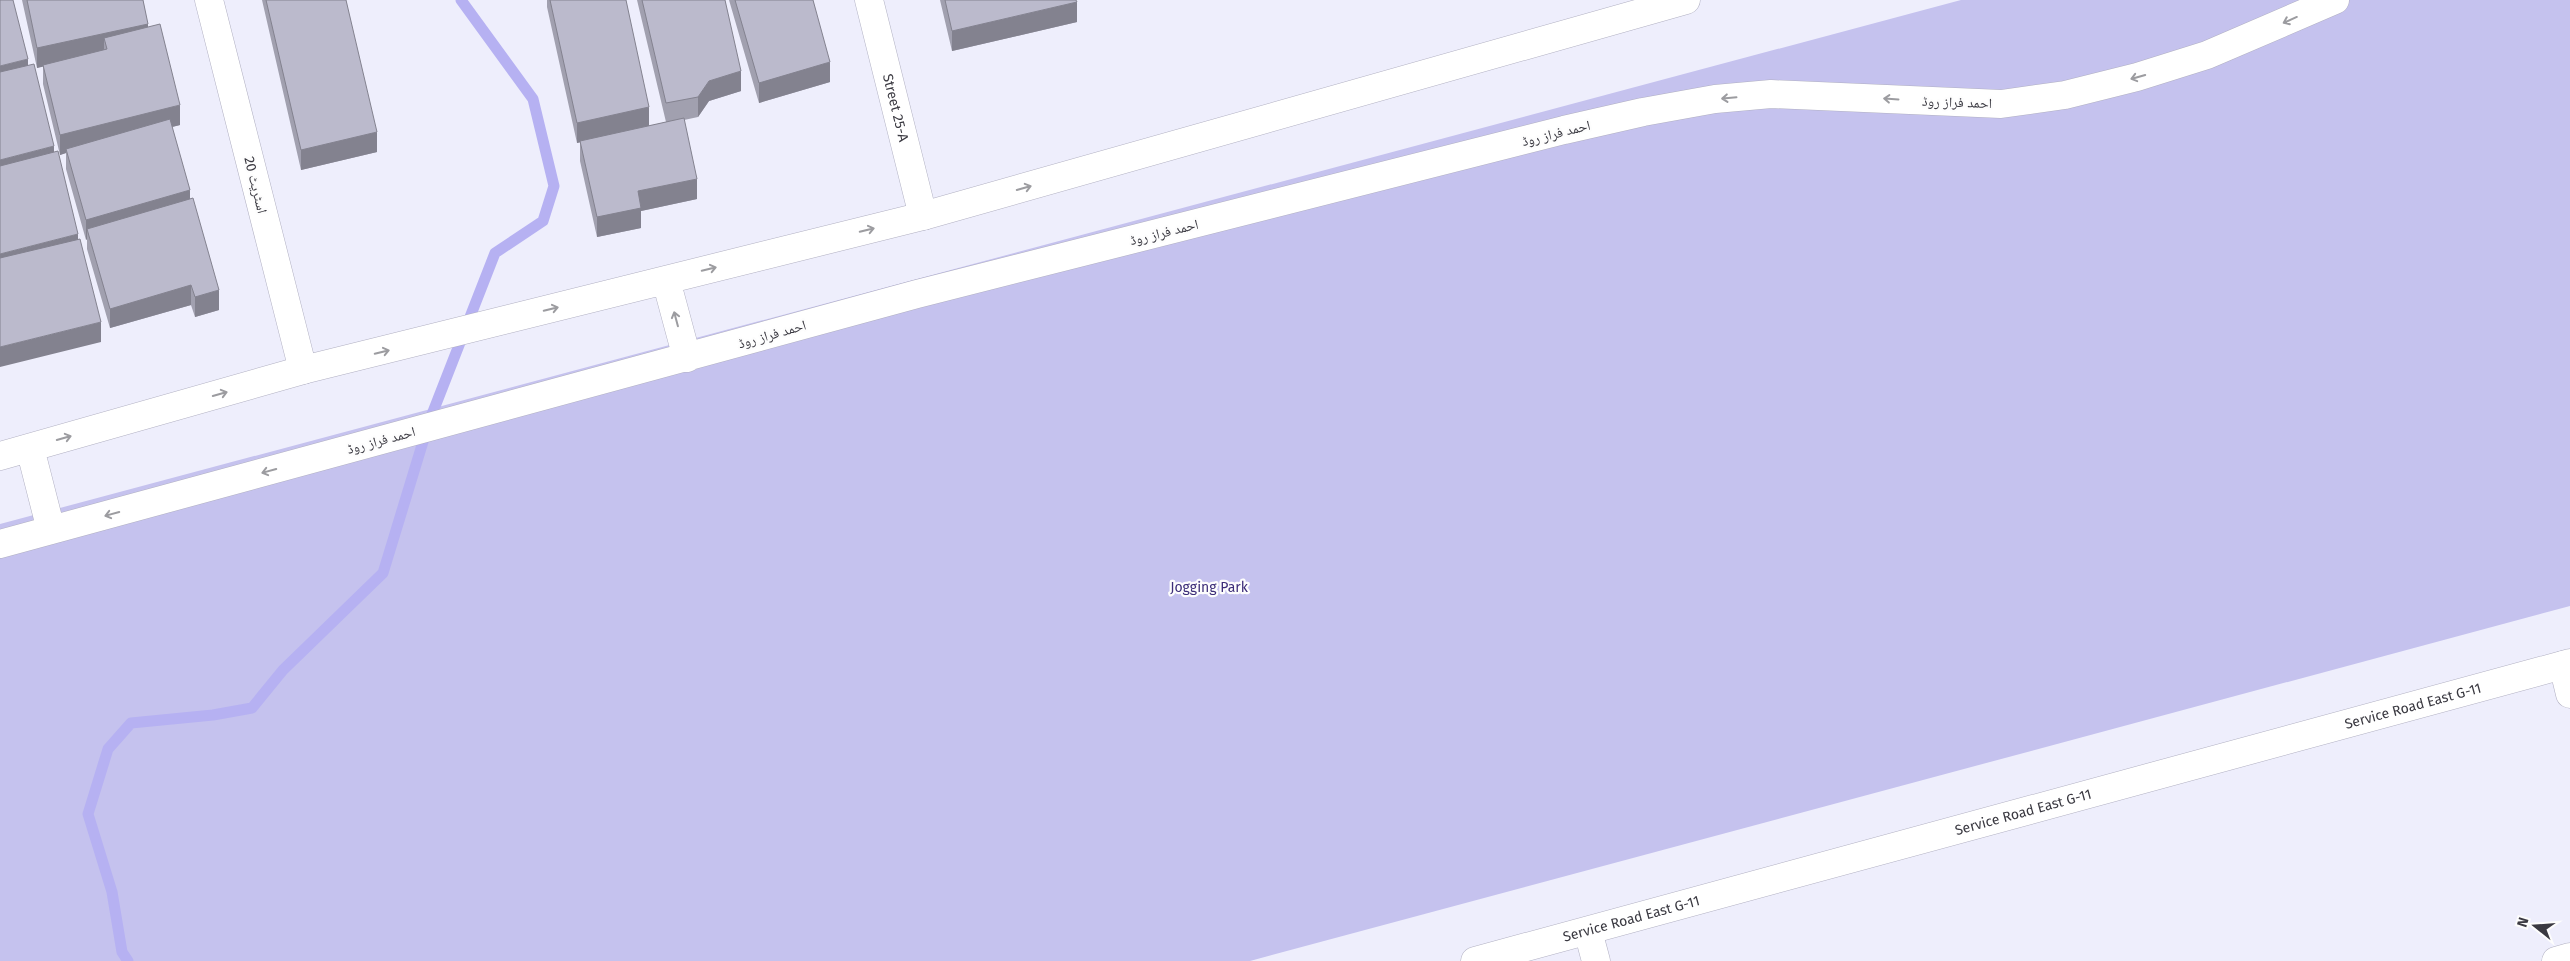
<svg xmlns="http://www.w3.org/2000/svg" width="2570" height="961" font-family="'Fira Sans','Noto Naskh Arabic',sans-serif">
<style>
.green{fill:#c5c2ee}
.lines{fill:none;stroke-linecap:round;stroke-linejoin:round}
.stream{stroke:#b6b1f2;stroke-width:11}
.minor-casing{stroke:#b1b0c2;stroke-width:29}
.major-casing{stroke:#b1b0c2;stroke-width:29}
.minor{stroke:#fff;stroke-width:28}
.major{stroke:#fff;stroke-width:28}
.wall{fill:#a1a0af}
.shaded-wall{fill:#83828f}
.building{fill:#bbbacc;stroke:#83828f}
.oneway{stroke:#9c9ca0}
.labels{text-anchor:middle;stroke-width:4.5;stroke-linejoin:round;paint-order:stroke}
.street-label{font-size:14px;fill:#3a3941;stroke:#fdfdfd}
.park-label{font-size:14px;fill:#3d2e79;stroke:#fdfdfd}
</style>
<rect width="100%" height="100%" fill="#eeeefc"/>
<path class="green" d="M1961 0H2570V606L1250 961H0V524Z"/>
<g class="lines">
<path class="stream" d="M128 961 122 952 112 892 88 814 108 749 131 723 213 715 252 708 283 670 383 573 429 422 495 253 543 221 554 186 533 99 461 0"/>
<defs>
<g id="minor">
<path d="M209 0 303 370"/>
<path id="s1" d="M869 0 923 216"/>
<path d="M2563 665 2570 694"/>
<path d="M1588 931 1596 961"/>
<path id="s2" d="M1475 961 2570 663"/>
<path d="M2556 961 2570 957"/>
</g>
<path id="major" d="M666 280 687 358
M30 448 51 530
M0 456 303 370 923 216 1686 0
M0 544 917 294 1564 130 1643 112 1715 99 1771 94 2001 104 2065 95 2137 77 2207 55 2335 0"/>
</defs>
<use href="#minor" class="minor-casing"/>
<use href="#major" class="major-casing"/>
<use href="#minor" class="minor"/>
<use href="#major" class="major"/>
</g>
<path class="wall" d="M22 0H143L148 27 180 125 172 127 190 199 219 310 195 317 191 305 110 328 87 249V239L86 240 66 169V153L60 155 43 84V66L37 68Z
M262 0H346L377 152 301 170Z
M547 0H626L649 126 666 122 637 0H725L741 91 709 101 698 117 684 120 697 199 641 211V228L597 237 580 161V142L577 143 547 7Z
M729 0H813L830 82 759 103Z
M940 0H1076L1077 22 952 51Z"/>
<path class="shaded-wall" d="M1077 2V22L952 51V31Z
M148 24V44L107 49 104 38V53L37 68V48Z
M28 59V79L0 86V66Z
M830 62V82L759 103V83Z
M741 71V91L709 101 698 117V97L709 81Z
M180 105V125L67 153 66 149V153L60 155V135Z
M649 107V127L577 143V123Z
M377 132V152L301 170V150Z
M54 146V166L0 180V160Z
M697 179V199L641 211V228L597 237V217L638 191Z
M190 190V210L87 229V239L86 240V220Z
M78 234V254L0 274V254Z
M191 285V305L110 328V309Z
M219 290V310L195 317V297Z
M101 322V342L0 367V347Z"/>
<path class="building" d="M0 0H13L28 59 0 66Z
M27 0H143L148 24 37 48Z
M266 0H346L377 132 301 150Z
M550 0H626L649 107 577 123Z
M642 0H725L741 71 709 81 698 97 666 103Z
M735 0H813L830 62 759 83Z
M945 0H1076L1077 2 952 31Z
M160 24 180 105 60 135 43 65 107 49 104 38Z
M34 64 54 146 0 160V72Z
M684 118 697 179 638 191 641 208 597 217 580 141Z
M170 119 190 190 86 220 66 149Z
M58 151 78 234 0 254V166Z
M193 198 219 290 195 297 191 285 110 309 87 229Z
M80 239 101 322 0 347V258Z"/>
<defs><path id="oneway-shaft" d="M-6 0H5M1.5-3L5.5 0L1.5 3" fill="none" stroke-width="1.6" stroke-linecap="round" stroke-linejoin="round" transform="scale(1.25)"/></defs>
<g class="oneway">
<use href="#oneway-shaft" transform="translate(2290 20) rotate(156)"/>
<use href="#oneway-shaft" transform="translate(2138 77) rotate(164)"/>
<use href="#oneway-shaft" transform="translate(1729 98) rotate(175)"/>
<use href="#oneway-shaft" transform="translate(1891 99) rotate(-176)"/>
<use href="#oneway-shaft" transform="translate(1024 188) rotate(-16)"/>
<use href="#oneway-shaft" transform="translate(867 230) rotate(-14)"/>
<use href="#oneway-shaft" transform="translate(709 269) rotate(-14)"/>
<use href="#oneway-shaft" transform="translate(551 309) rotate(-14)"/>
<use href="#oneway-shaft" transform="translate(676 319) rotate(-105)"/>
<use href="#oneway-shaft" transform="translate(382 352) rotate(-14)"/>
<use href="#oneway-shaft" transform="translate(220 394) rotate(-16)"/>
<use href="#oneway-shaft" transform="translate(64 438) rotate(-16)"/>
<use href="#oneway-shaft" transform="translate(269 471) rotate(165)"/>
<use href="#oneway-shaft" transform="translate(112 514) rotate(165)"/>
</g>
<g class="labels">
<g class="street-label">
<text transform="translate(1957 102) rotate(2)" y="5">احمد فراز روڈ</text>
<text dy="5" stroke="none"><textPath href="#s1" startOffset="111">Street 25-A</textPath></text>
<text transform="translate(1556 133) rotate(-14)" y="5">احمد فراز روڈ</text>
<text transform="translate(256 185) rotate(76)" y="5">اسٹریٹ 20</text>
<text transform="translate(1164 232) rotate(-14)" y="5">احمد فراز روڈ</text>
<text transform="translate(772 334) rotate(-16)" y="5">احمد فراز روڈ</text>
<text transform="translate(381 440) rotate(-15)" y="5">احمد فراز روڈ</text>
<text dy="5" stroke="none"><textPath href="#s2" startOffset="972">Service Road East G-11</textPath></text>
<text dy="5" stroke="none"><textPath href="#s2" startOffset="568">Service Road East G-11</textPath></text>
<text dy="5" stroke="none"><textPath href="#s2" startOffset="162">Service Road East G-11</textPath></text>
</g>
<g class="park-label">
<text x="1209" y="592">Jogging Park</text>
</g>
</g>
<g transform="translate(2535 926) rotate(287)" stroke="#fdfdfd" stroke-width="4" paint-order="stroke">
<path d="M0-4L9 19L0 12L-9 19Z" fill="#3a3941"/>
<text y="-8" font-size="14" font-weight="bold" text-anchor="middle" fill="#3a3941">N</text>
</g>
</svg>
